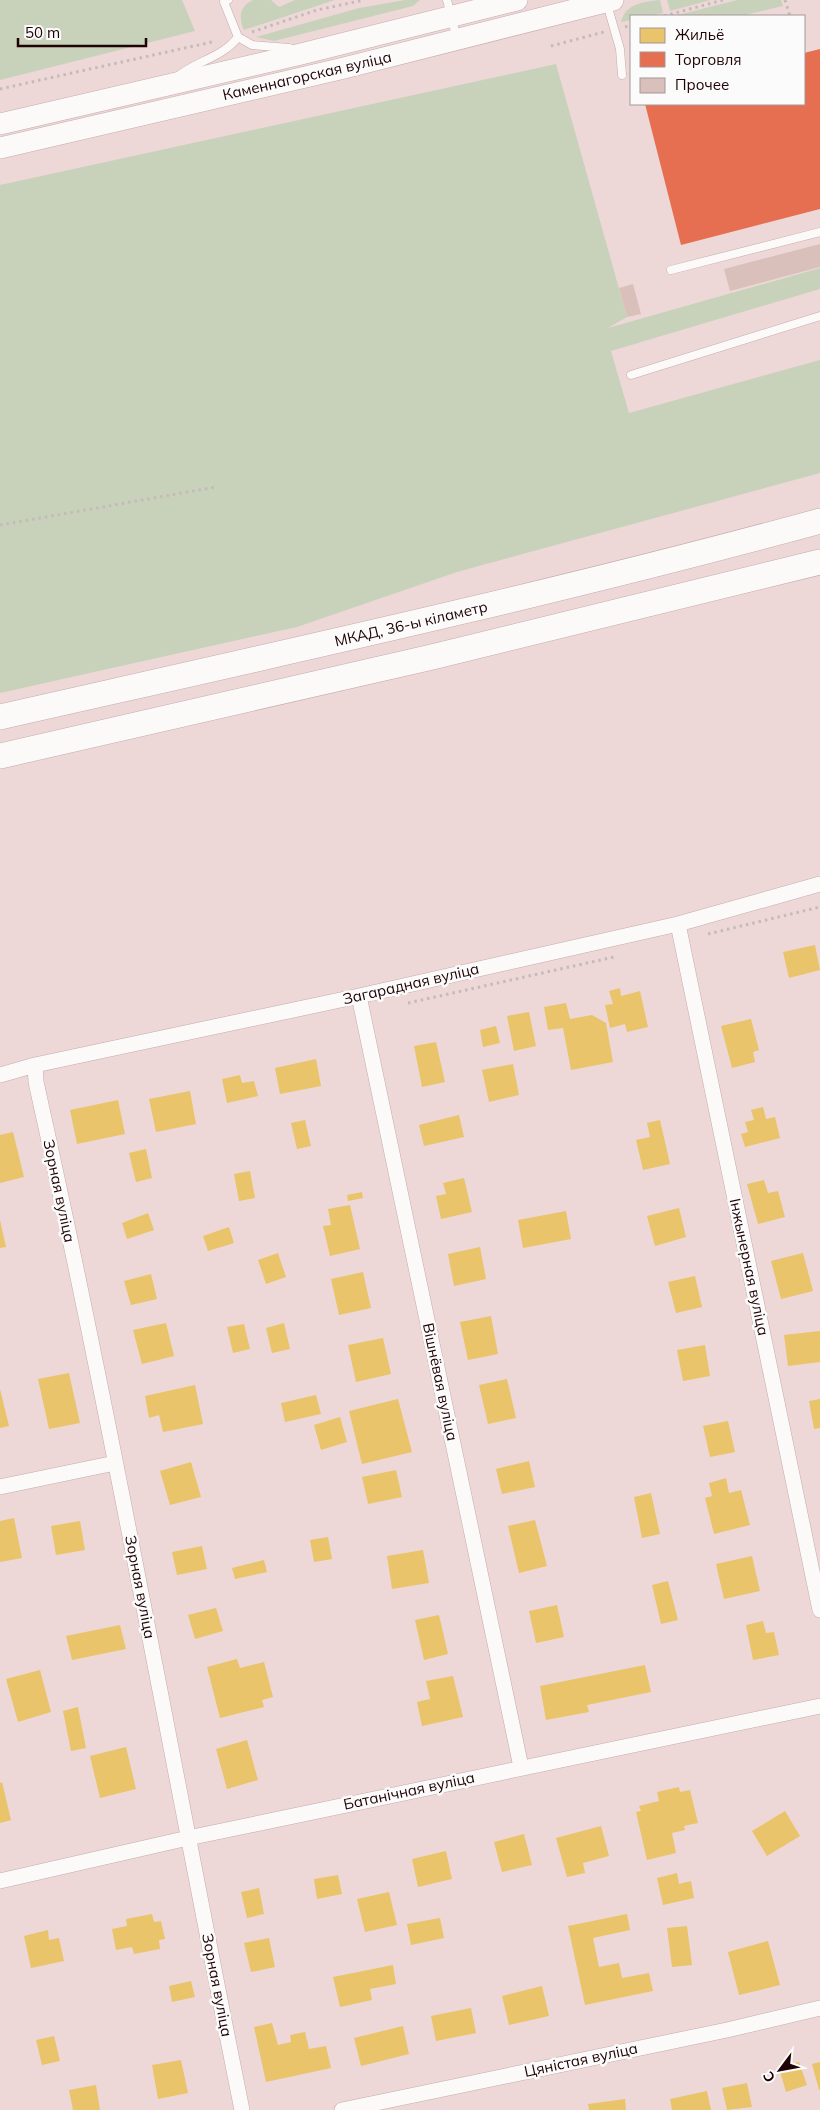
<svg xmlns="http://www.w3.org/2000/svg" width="820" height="2110" font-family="Mulish,sans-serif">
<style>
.green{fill:#c8d2bb}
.homes{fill:#e9c46a}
.shops{fill:#e76f51}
.building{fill:#dac0ba}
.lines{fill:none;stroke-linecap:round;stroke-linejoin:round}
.service-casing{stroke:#c4abaa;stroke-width:9}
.minor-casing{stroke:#c4abaa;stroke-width:16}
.secondary-casing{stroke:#c4abaa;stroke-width:22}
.trunk-casing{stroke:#c4abaa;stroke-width:26}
.path{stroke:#c5baba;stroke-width:3;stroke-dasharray:2.5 4;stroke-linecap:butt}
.service{stroke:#fcf9f9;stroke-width:8}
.minor{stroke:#fcf9f9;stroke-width:15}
.secondary{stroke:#fcf9f9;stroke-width:21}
.trunk{stroke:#fcf9f9;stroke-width:25}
.labels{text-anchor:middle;stroke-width:5;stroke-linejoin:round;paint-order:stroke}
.street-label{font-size:15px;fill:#1f0204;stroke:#fbfbfb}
</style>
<rect width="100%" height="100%" fill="#edd8d7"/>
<path class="green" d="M0 0H182L195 31 0 80Z
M253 0H271L279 7 295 0H335L244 30C238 17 240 6 253 0Z
M405 0H420L413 6 274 41 256 37 359 8Z
M660 0 663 13 647 16H631V20L621 22C626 3 643 2 660 0Z
M667 0H711L670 11Z
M737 0H781L783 6 741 16H674Z
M556 64 627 317 608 328 820 268V289L611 351 629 413 820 360V473L457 572 297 627 0 693V185Z"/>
<path class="homes" d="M815 945 820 970 789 978 783 952Z
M620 988 621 996 640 991 648 1027 627 1032 625 1024 610 1028 605 1005 613 1004 609 991Z
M566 1003 570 1019 592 1015 606 1023 613 1062 571 1070 563 1028 548 1030 544 1007Z
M529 1012 536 1046 514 1051 507 1016Z
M751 1019 759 1050 753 1052 755 1062 732 1068 721 1026Z
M496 1026 500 1043 483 1047 480 1030Z
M436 1042 445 1082 422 1087 414 1046Z
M316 1059 321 1086 280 1094 275 1068Z
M513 1064 519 1095 489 1102 482 1070Z
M240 1075 242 1083 254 1081 258 1096 227 1103 222 1079Z
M190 1091 196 1124 156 1132 149 1099Z
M118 1100 125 1134 77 1144 70 1110Z
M763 1107 766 1119 775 1117 780 1138 745 1147 741 1134 748 1132 745 1122 754 1120 751 1110Z
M459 1115 464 1137 424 1146 419 1125Z
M305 1120 311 1146 297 1149 291 1123Z
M660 1120 670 1164 643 1170 636 1140 650 1137 647 1123Z
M13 1132 24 1177 0 1183V1135Z
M146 1149 152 1178 136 1182 129 1153Z
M250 1171 255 1198 239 1201 234 1174Z
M464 1178 472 1212 441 1219 436 1196 446 1194 443 1183Z
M764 1180 768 1193 778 1191 785 1217 758 1224 747 1184Z
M362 1192 363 1198 348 1201 347 1195Z
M350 1205 360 1249 330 1256 323 1226 331 1225 328 1209Z
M679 1208 686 1237 655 1246 647 1216Z
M566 1211 571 1239 523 1248 518 1220Z
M148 1213 154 1230 127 1239 122 1223Z
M0 1220 6 1247 0 1248Z
M229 1227 234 1243 208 1251 203 1236Z
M480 1247 486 1279 454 1286 448 1254Z
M278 1253 286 1277 266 1284 258 1260Z
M803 1253 813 1291 781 1299 771 1261Z
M363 1272 371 1308 339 1315 331 1279Z
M151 1274 157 1299 131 1305 124 1281Z
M695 1276 702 1307 676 1313 668 1282Z
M491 1316 498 1354 468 1360 460 1322Z
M166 1323 174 1356 142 1364 133 1330Z
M284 1323 290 1349 272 1353 266 1328Z
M244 1324 250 1349 233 1353 227 1327Z
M820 1331V1362L788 1366 784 1335Z
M383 1338 391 1374 356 1382 348 1345Z
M705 1345 710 1376 683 1381 677 1350Z
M69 1373 80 1423 49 1429 38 1379Z
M507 1379 516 1418 488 1424 479 1385Z
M195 1385 203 1424 163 1432 159 1415 149 1418 145 1396Z
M0 1389 9 1426 0 1428Z
M316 1395 321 1414 285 1422 281 1403Z
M398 1399 412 1452 362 1464 349 1411Z
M820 1399V1428L814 1429 809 1401Z
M340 1417 347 1442 321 1450 314 1425Z
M728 1421 735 1452 710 1457 703 1426Z
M529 1461 535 1487 502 1494 496 1469Z
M191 1462 201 1497 170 1505 160 1471Z
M396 1470 402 1497 368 1504 362 1477Z
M726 1478 729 1493 741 1490 750 1525 714 1534 705 1498 712 1496 709 1483Z
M651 1493 660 1534 642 1538 634 1497Z
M14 1518 22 1558 0 1562V1521Z
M535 1520 547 1566 519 1573 508 1526Z
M80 1521 85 1550 56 1555 51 1526Z
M328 1537 332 1559 314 1562 310 1540Z
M202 1546 207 1569 177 1575 172 1552Z
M423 1550 429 1583 392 1589 387 1556Z
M752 1556 760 1591 724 1599 716 1564Z
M264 1560 267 1572 235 1579 232 1568Z
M668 1581 678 1620 661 1624 652 1585Z
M557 1605 564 1637 536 1643 529 1611Z
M216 1608 223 1631 195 1639 188 1615Z
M439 1615 448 1654 424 1660 415 1620Z
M763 1621 766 1633 774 1632 779 1655 753 1660 746 1625Z
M120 1625 126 1649 72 1660 66 1636Z
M237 1659 240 1668 264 1662 273 1697 262 1700 264 1707 220 1718 207 1667Z
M645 1665 651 1692 587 1705 589 1712 546 1720 540 1686Z
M40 1670 51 1712 18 1722 6 1679Z
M453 1676 463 1717 422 1726 417 1702 430 1699 426 1681Z
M78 1707 86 1748 71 1751 63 1711Z
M247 1740 258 1780 227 1789 216 1749Z
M126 1747 136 1789 100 1798 90 1756Z
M2 1782 11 1820 0 1823V1783Z
M679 1787 680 1792 690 1790 698 1823 684 1826 685 1830 672 1833 676 1853 647 1860 636 1812 641 1811 639 1806 659 1801 657 1792Z
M785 1811 800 1836 767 1856 752 1831Z
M601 1826 609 1856 583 1863 585 1873 567 1877 556 1838Z
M524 1834 532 1865 502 1872 494 1842Z
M446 1851 452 1879 418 1887 412 1859Z
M677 1873 679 1884 691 1881 694 1898 663 1905 657 1878Z
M338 1875 342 1894 317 1899 314 1879Z
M259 1888 264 1914 247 1918 241 1892Z
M389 1892 397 1925 365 1932 357 1899Z
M152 1914 154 1922 161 1921 165 1939 159 1940 160 1949 134 1954 132 1947 116 1950 112 1929 127 1926 126 1919Z
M627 1914 630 1930 593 1938 599 1967 619 1963 622 1978 649 1973 653 1991 585 2005 568 1926Z
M440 1918 444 1938 411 1945 407 1924Z
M687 1926 692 1965 672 1967 667 1928Z
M48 1930 49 1940 59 1938 64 1961 31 1968 24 1936Z
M269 1938 275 1967 251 1972 244 1943Z
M768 1941 780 1985 739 1995 728 1952Z
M393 1965 396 1984 370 1989 372 2000 340 2007 333 1977Z
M191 1981 195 1997 172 2002 169 1986Z
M542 1986 549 2016 509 2025 502 1996Z
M471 2008 476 2033 436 2041 431 2016Z
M272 2023 278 2045 291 2042 290 2035 305 2032 309 2049 326 2046 331 2068 266 2082 254 2027Z
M403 2026 409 2054 361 2066 354 2038Z
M54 2036 60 2061 42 2065 36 2040Z
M181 2060 188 2093 158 2099 152 2065Z
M799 2062 807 2085 786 2092 779 2068Z
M820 2062V2090H819L812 2064Z
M747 2083 752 2107 727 2110 722 2088Z
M96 2085 100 2110H73L69 2090Z
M707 2091 711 2110H672L670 2099Z
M625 2099 626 2110H589L588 2104Z"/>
<path class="shops" d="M820 49V209L681 245 645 104H804V53Z"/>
<path class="building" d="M820 244V267L730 291 724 269Z
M633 284 641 314 627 317 619 288Z"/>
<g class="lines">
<defs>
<path id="service" d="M228 0 224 2 238 37 252 45 289 48
M447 0 457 39
M607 4 620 49 622 75
M178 76C197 61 223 57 238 37
M671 270 820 232
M631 375 820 316"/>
<path id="minor" d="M678 924 820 1610
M359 996 521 1767
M35 1065 36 1082C112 1423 173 1768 242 2110
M0 1075 35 1065 359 996 678 924 820 884
M0 1487 115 1463
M0 1881 188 1838 820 1706
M342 2110 727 2030 820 2008"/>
<path id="secondary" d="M0 124 301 54 517 0
M0 148 344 68 613 0"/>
<path id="trunk" d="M0 717C274 655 549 595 820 521
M0 756 432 657 820 562"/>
</defs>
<use href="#service" class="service-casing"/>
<use href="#minor" class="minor-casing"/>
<use href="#secondary" class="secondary-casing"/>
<use href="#trunk" class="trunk-casing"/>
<path class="path" d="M785 0 790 16
M664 16 723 0
M625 27 631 25
M252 32 317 10 364 0
M551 46 604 32
M0 89 212 42
M0 525 216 487
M708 934 820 907
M408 1003 614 957"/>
<use href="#service" class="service"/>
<use href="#minor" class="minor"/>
<use href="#secondary" class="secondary"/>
<use href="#trunk" class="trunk"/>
</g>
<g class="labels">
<g class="street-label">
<text transform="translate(307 76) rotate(-13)" y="5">Каменнагорская вуліца</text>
<text transform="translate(411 624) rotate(-13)" y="5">МКАД, 36-ы кіламетр</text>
<text transform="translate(411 984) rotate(-13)" y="5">Загарадная вуліца</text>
<text transform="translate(59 1191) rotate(78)" y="5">Зорная вуліца</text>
<text transform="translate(749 1267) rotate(78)" y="5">Інжынерная вуліца</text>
<text transform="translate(440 1382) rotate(78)" y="5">Вішнёвая вуліца</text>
<text transform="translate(140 1587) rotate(79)" y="5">Зорная вуліца</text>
<text transform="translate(409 1791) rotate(-12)" y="5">Батанічная вуліца</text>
<text transform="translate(217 1985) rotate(79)" y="5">Зорная вуліца</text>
<text transform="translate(581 2060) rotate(-12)" y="5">Цяністая вуліца</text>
</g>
</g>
<rect x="630" y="15" width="175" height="90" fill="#fbfbfb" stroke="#a39798"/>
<rect x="640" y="28" width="25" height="15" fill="#e9c46a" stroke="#a39798"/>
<text x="675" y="40" font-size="15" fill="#1f0204">Жильё</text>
<rect x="640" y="52" width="25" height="15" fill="#e76f51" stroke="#a39798"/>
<text x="675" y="65" font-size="15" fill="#1f0204">Торговля</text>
<rect x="640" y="78" width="25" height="15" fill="#dac0ba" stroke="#a39798"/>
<text x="675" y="90" font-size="15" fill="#1f0204">Прочее</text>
<g transform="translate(780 2070) rotate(238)" stroke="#fbfbfb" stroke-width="4" paint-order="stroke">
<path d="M0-4L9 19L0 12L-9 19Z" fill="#1f0204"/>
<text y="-8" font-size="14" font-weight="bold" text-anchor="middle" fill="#1f0204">С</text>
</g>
<path d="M18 38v8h128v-8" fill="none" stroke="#1f0204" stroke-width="2.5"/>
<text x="25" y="38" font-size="15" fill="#1f0204" stroke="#fbfbfb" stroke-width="4" paint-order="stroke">50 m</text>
</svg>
